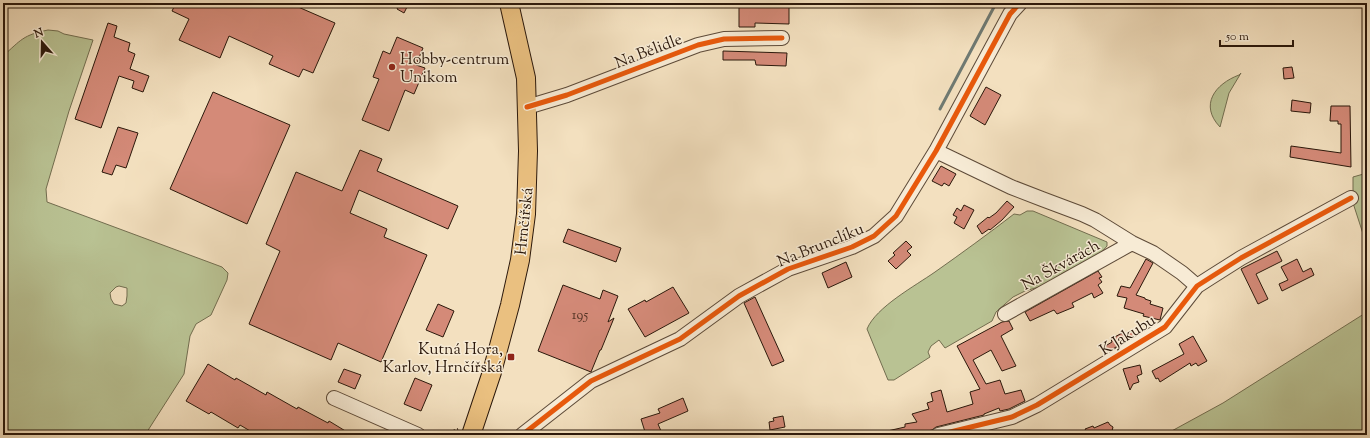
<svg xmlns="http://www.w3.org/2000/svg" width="1370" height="438" font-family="'Sorts Mill Goudy',serif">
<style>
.green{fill:#b9c293;stroke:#726d4f;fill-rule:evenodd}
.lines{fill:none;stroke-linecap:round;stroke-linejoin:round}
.stream{stroke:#6f7a73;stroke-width:3}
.building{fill:#d48a78;stroke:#2b180b}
.minor-casing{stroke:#5d4a38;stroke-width:16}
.major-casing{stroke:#2b180b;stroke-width:20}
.path{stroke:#2b180b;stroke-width:2;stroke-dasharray:3 2;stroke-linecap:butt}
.minor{stroke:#f7ebd5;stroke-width:14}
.major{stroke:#eac080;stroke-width:18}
.cycleway-casing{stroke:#f7ebd5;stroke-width:8}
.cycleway{stroke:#e8590c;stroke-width:5}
.poi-dot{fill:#8f2418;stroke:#f7ebd5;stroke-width:1.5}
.labels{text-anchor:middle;stroke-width:3;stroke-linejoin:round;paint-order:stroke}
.number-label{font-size:14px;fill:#553426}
.street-label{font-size:16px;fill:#2b180b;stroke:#f7ebd5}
.poi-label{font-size:16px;fill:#2b180b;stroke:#f7ebd5;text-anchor:start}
</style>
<rect width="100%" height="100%" fill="#f3e0bf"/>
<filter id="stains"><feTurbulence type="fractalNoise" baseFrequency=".005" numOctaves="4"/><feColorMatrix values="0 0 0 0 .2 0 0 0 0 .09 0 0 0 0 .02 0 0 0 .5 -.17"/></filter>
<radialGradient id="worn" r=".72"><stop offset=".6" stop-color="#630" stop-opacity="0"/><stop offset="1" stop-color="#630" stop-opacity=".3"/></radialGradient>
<path class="green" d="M48 30 58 31 64 34 93 40 69 111 46 189 47 202 222 267 228 273 227 280 211 315 196 324 190 336 184 374 145 435H3V56C21 40 23 35 48 30ZM119 286 127 288V296L126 303 122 306 114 304 111 299 110 293 116 287Z
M1241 73 1229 93 1220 127C1199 105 1215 84 1239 75Z
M1367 173V246L1353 203V177Z
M1027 211H1033L1107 242V246L1098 256 1063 273 1052 280 1039 287 1025 291 1013 297 996 312 992 321 945 348 939 340 931 346 928 352 930 357 894 380H888L867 329C876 307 915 286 935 272 962 253 988 234 1014 214L1020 215Z
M1367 312V435H1171L1168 433 1223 403Z"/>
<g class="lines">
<path class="stream" d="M940 109 994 7 998 3"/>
</g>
<path class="building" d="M176 3H289L335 23 313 73 303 69 299 77 269 64 273 56 229 36 220 58 179 40 189 19 172 11Z
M400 3 408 5 404 13 397 9Z
M781 3H788V7H789V24L755 23V27H739V5L780 7Z
M108 23 117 26 114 37 130 43 128 51 135 54 130 69 149 76 143 92 132 88 134 81 119 76 101 128 75 119Z
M397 37 423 48 416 65 425 68 414 94 405 90 389 131 362 120 379 79 373 77 383 51 390 54Z
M723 51 787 53 786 66 756 65 755 60H723Z
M1292 67 1294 78 1284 79 1283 68Z
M986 87 1001 95 985 125 970 116Z
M213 92 290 125 247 224 170 189Z
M1292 100 1311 103 1310 113 1291 111Z
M1331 106H1350L1351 167 1290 157 1291 146 1341 153V124H1338V121H1330Z
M118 127 138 133 126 168 116 165 112 175 102 172Z
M360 150 382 159 377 171 458 206 448 229 359 190 350 213 387 229 384 237 427 255 381 362 338 343 331 360 249 324 280 251 266 244 296 172 342 191Z
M941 166 956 174 949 186 944 183 942 186 932 181Z
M1007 201 1014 207 1002 220 990 230 989 229 982 234 977 226 988 217 989 218 996 213Z
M964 205 974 210 964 229 954 223 957 217 953 215 957 208 961 211Z
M568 229 621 248 616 262 563 242Z
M906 241 912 247 907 251 911 255 896 269 888 261 895 255 893 253Z
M1277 251 1282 261 1256 274 1268 299 1258 304 1241 269Z
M1146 259 1153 263 1136 295 1145 298V299L1151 301 1150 304 1163 308 1160 320 1143 316 1144 314 1124 308 1127 298 1117 296 1121 286 1130 288Z
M1297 259 1303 272 1311 268 1314 275 1282 291 1279 284 1288 280 1281 267Z
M846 262 852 277 828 288 822 273Z
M1098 271 1102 277 1099 278 1102 282 1098 285 1103 293 1094 298 1092 293 1072 303 1074 307 1057 314 1054 310 1030 321 1025 312Z
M563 285 600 299 603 290 618 296 608 322 614 318 601 350H600L591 372 538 351Z
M673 287 689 313 645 337 628 309 645 300 646 302Z
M755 297 784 361 772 366 744 303Z
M438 304 454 311 443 337 426 330Z
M1009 321 1013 329 1001 336 1016 366 1002 371 991 350 973 360 986 384 1000 380 1005 394 1021 390 1025 401 1009 409 1000 411 999 408 984 414V415L936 427 932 430 923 432 909 435H884L883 432 905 427V424L917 422 912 414 929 409 927 403 933 401 931 393 941 390 947 412 973 404 970 392 980 389 957 346 1002 322Z
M1131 332 1135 335 1105 354 1102 348 1112 342 1111 339 1122 333 1124 336Z
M1193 336 1207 361 1198 366 1196 363 1191 366 1190 363 1160 382 1158 378 1156 379 1152 371 1184 354 1179 344Z
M208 364 235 380 236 378 266 395 267 392 297 409 298 407 328 423 329 421 352 435H257L240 425 238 428 211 412 209 414 186 401Z
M1140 365 1142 374 1137 376 1139 382 1133 384 1130 390 1123 369Z
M344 369 361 375 355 389 338 382Z
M415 378 432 385 421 411 404 404Z
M683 398 688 411 658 424 661 431 659 432 660 435H646L641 419 660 413 658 409Z
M783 416 785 427 770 430 769 422 774 421 773 418Z
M1108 422 1110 425 1113 427 1112 431 1114 435H1077L1086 431 1085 429 1093 426 1094 428Z"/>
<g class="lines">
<defs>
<path id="minor" d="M527 107 567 95 698 45 724 39 782 38
M936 151 1011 187 1042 199 1082 214 1095 220 1132 243 1153 253 1182 273 1197 286
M1005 314 1132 243
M334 398 418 435
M522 435 591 381 680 339 739 296 788 269 852 247 874 236 896 216 936 151 1010 14 1020 3
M938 435 1012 417 1037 405 1165 327 1197 286 1211 277 1241 258 1351 198"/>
<path id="major" d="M471 435 492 372 510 305 520 260 526 214 528 151 526 78 509 3"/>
</defs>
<use href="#minor" class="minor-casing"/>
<use href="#major" class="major-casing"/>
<path class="path" d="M428 431 448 433 458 429"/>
<use href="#minor" class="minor"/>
<use href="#major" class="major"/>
<defs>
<path id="cycleway" d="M527 107 567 95 698 45 724 39 782 38
M522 435 591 381 680 339 739 296 788 269 852 247 874 236 896 216 936 151 1010 14 1020 3
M938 435 1012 417 1037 405 1165 327 1197 286 1211 277 1241 258 1351 198"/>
</defs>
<use href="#cycleway" class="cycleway-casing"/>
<use href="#cycleway" class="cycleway"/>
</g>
<g class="poi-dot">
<circle cx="392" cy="67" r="4"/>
<rect x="507" y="353" width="8" height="8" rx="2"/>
</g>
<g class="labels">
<g class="number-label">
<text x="580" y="319">195</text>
</g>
<g class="street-label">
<text transform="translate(648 50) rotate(-21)" y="6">Na Bělidle</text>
<text transform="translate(523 221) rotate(-84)" y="6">Hrnčířská</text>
<text transform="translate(820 244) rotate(-22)" y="6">Na Brunclíku</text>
<text transform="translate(1060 264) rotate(-29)" y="6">Na Škvárách</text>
<text transform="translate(1127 334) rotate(-32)" y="6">K Jakubu</text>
</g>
<g class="poi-label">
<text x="400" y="64">Hobby-centrum<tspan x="400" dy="18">Unikom</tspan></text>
<text x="503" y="354" text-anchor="end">Kutná Hora,<tspan x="503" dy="18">Karlov, Hrnčířská</tspan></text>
</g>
</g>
<rect width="1370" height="438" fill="none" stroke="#f3e0bf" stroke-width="16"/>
<rect x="4" y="4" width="1362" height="430" fill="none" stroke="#2b180b" stroke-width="2"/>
<rect x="8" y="8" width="1354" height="422" fill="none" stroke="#2b180b"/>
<g transform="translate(42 42) rotate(340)" stroke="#f7ebd5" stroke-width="3" paint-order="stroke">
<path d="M0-3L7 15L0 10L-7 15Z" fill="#2b180b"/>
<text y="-6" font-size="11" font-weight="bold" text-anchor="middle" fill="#2b180b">N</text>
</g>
<path d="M1220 40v6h73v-6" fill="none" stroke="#2b180b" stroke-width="2"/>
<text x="1226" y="40" font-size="12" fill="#2b180b" stroke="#f7ebd5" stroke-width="3" paint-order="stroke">50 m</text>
<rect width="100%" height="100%" filter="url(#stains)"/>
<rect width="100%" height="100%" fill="url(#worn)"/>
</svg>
